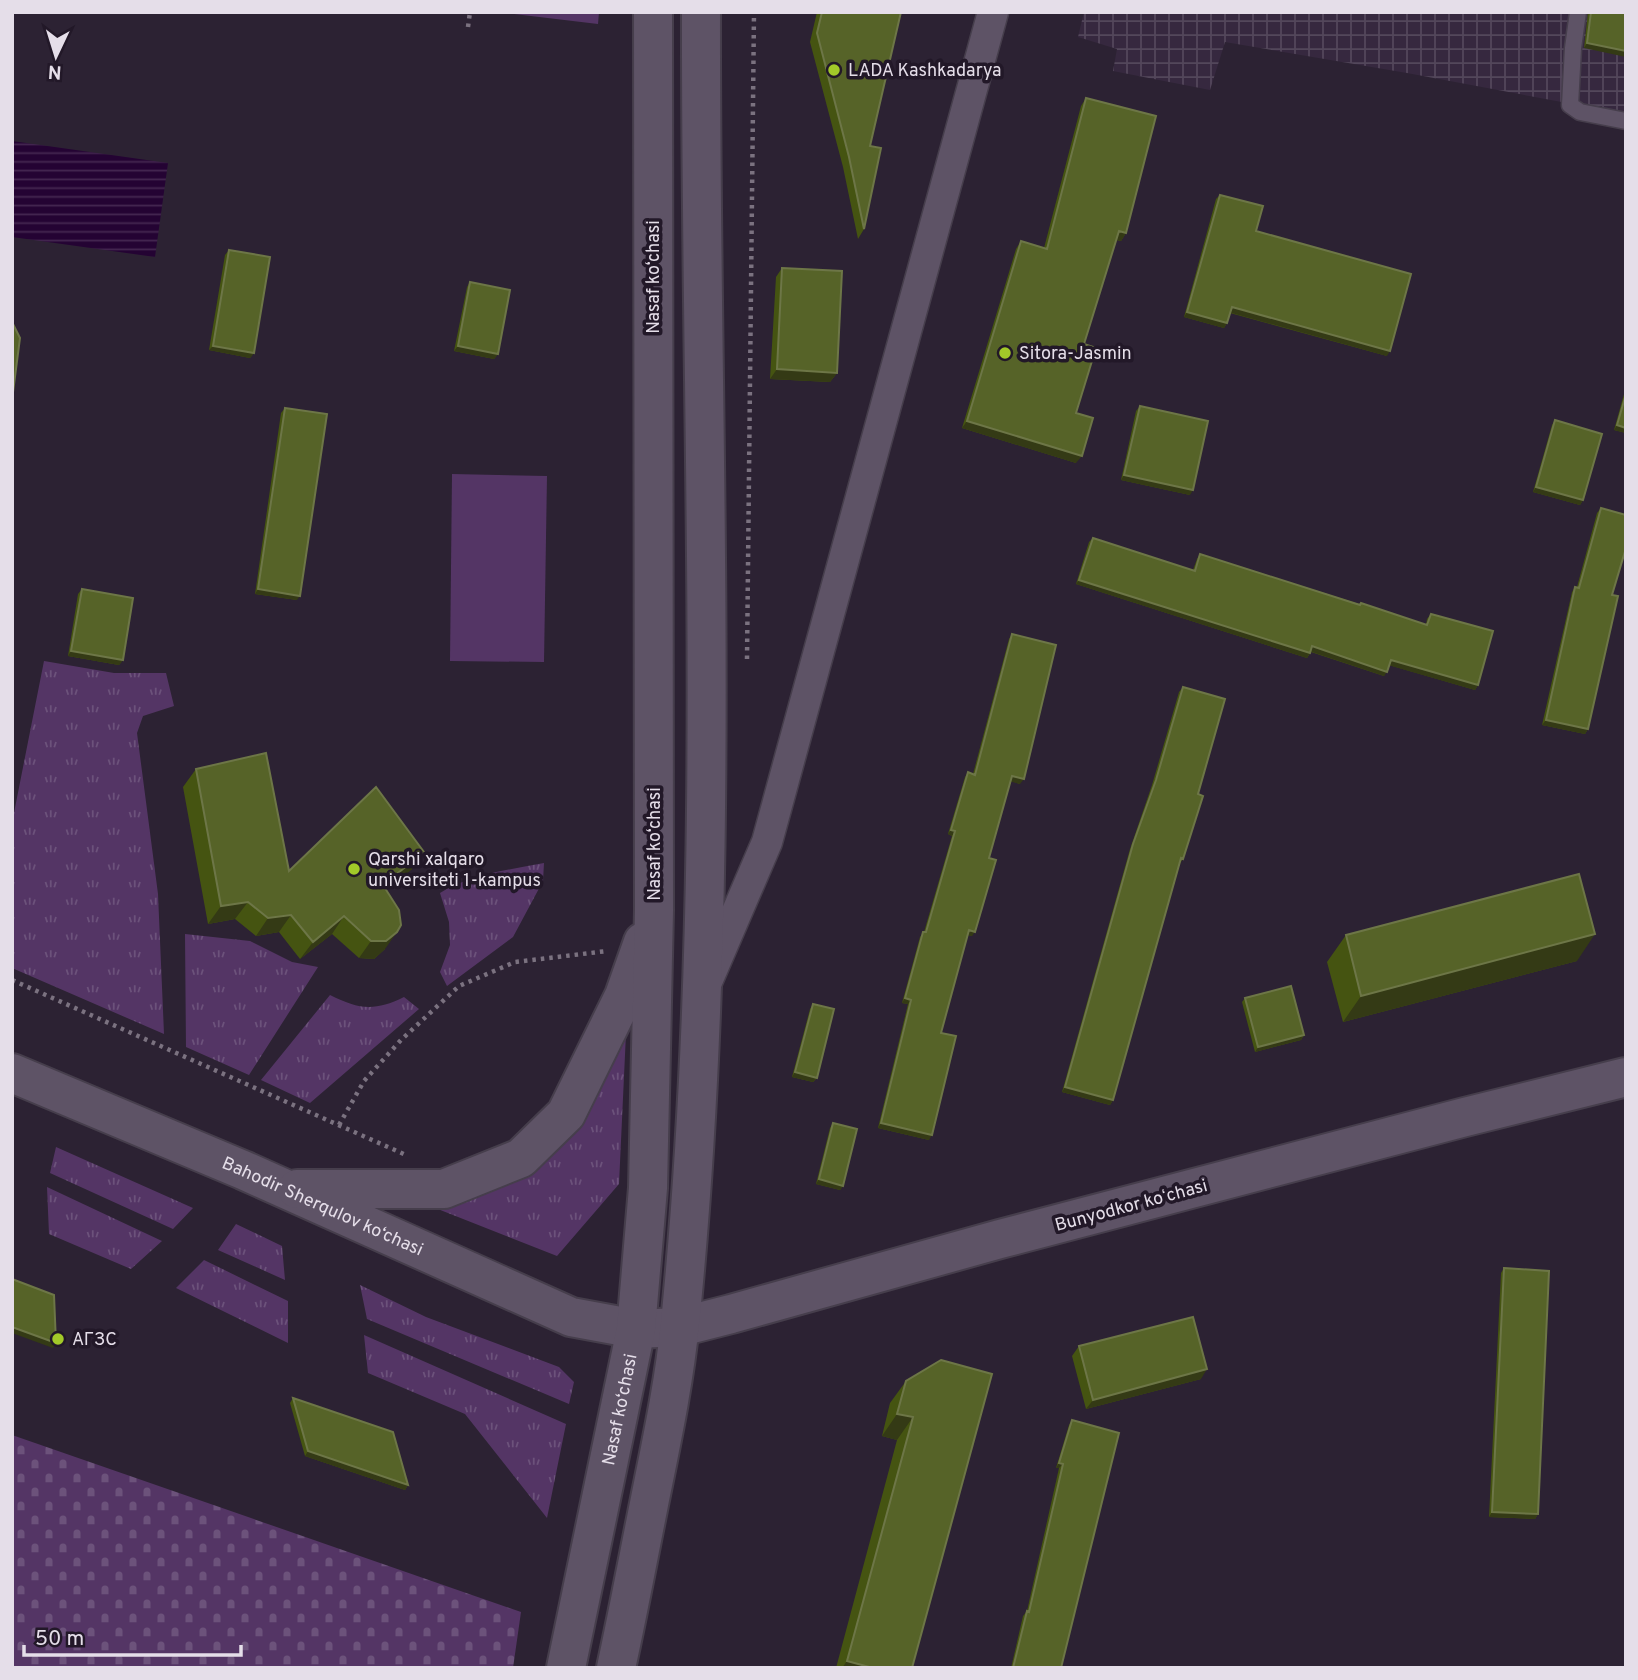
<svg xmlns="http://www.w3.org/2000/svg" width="1638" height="1680" font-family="Overpass,sans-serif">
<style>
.industrial{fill:url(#industrial-grid)}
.grass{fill:url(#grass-tufts)}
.cemetery{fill:url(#cemetery-stones)}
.pitch{fill:#543565}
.water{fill:url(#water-rules)}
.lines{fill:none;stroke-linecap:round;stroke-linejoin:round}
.lane-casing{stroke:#463e4c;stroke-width:19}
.street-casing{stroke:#463e4c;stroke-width:33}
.secondary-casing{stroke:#463e4c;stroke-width:42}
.path{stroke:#7b7280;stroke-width:4.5;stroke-dasharray:3.5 5;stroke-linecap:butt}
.lane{stroke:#5e5366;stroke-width:16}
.street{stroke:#5e5366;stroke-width:30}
.secondary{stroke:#5e5366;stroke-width:38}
.wall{fill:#455411}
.shaded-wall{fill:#343a15}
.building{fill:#566328;stroke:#6d7647;stroke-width:2}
.poi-dot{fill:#a2c929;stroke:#221828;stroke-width:2.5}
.labels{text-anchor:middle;stroke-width:7;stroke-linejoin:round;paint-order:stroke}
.poi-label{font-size:18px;fill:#e5dee9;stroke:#221828;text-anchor:start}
.street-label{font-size:18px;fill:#e5dee9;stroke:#221828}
</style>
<defs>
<pattern id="industrial-grid" width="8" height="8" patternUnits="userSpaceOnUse" patternTransform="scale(1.75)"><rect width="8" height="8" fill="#36283f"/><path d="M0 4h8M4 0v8" fill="none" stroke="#53475b"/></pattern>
<pattern id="grass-tufts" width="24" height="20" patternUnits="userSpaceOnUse" patternTransform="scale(1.75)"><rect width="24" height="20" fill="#543565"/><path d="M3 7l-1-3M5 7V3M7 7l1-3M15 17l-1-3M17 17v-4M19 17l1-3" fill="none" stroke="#6c527b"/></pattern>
<pattern id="cemetery-stones" width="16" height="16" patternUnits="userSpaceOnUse" patternTransform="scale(1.75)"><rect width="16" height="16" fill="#543565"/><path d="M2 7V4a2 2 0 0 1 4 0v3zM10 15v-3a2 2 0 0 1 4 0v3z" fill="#6c527b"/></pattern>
<pattern id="water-rules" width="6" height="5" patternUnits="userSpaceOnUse" patternTransform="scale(1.75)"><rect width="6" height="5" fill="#240333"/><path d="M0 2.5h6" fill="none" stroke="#442751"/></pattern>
</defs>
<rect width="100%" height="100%" fill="#2c2233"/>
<path class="industrial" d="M1084 12H1626V114L1407 73 1225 42 1210 90 1113 71 1117 49 1078 37Z"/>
<path class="grass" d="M498 12H599L598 24Z
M44 661 114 673H166L174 706 143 716 137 733 158 894 164 1034 12 968V823Z
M544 863 543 881 513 937 447 986 440 972 450 945 449 922 440 893C471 874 509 870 544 863Z
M185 934 250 941 292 962 318 967 249 1075 186 1047Z
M330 995C358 1009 374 1012 404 997L419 1009 310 1103 261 1080Z
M626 1033 619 1184 557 1256 420 1202 478 1190Z
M56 1147 193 1208 173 1229 50 1173Z
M47 1187 162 1241 131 1269 49 1234Z
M236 1224 282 1246 285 1280 218 1250Z
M204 1260 288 1301V1343L176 1288Z
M360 1285 426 1317 559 1367 574 1382 569 1404 367 1319Z
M364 1335 566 1424 547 1518 465 1414 368 1373Z"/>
<path class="cemetery" d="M12 1435 521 1612 513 1668H12Z"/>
<path class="pitch" d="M452 474 547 476 544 662 450 661Z"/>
<path class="water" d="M12 141 168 163 155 257 12 237Z"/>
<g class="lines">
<defs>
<path id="lane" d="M1578 12 1573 48 1570 105 1580 112 1626 121"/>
<path id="street" d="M706 984 767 842 993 12"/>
<g id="secondary">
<path id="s1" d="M12 1073 243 1170 571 1317 636 1329 680 1327 731 1314 1000 1239 1465 1117 1626 1077"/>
<path d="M297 1189H444L521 1158 566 1114 624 996 643 942"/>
<path id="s2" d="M566 1668 636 1329 648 1188 654 910 653 12"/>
<path d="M616 1668C628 1613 638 1559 649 1504 661 1444 674 1384 680 1323 724 888 700 449 701 12"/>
</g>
</defs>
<use href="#lane" class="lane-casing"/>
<use href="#street" class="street-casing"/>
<use href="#secondary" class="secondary-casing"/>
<path class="path" d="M468 27 470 12
M747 659 754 12
M12 980 406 1155
M339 1125 364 1081 401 1040 459 986 515 962 607 951"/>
<use href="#lane" class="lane"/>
<use href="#street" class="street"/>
<use href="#secondary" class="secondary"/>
</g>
<path class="wall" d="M817 12H901L870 146 864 229 858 239 843 167 810 42Z
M1588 12H1626L1584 48Z
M1086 98 1126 233 1121 241 1116 240 1084 344 1076 413V463L962 428 1016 249 1021 241 1044 248 1081 106Z
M1220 195 1256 231 1387 356 1230 313 1227 323 1224 328 1184 317 1216 199Z
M229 250 254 353 250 358 209 350 225 255Z
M782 268 837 373 830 382 770 379 776 277Z
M470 282 498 354 494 359 454 351 467 287Z
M1626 387V433L1614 430Z
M1140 406 1190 495 1121 480 1136 411Z
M285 408 297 600 255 594 281 413Z
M1555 420 1583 500 1580 505 1533 492 1552 425Z
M1601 508 1612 595 1588 729 1585 734 1542 725 1572 592 1575 587H1577L1597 513Z
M1093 538 1193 570 1197 559 1200 554 1426 625 1427 619 1431 614 1478 685 1475 690 1389 665 1384 676 1311 652 1307 658 1076 584 1089 542Z
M82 589 123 660 119 665 68 656 78 594Z
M1012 634 1020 784 1011 781 989 858 972 936 968 935 941 1033 929 1140 878 1128 908 1004 902 1003 920 937 924 932 952 836 948 834 965 777 968 772 973 774 1009 639Z
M1183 687 1198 794 1183 859 1180 863 1113 1100 1110 1105 1062 1092 1130 849 1152 785 1179 692Z
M196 769 289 871 412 869 386 890 385 949 374 959 359 958 332 934 300 959 279 932 256 936 235 919 208 924 183 787Z
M1346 935 1577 961 1343 1022 1327 962Z
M1245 998 1304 1035 1301 1040 1255 1052 1242 1002Z
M813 1004 817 1078 813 1082 792 1077 810 1009Z
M833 1123 843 1186 840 1190 816 1184 830 1128Z
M1504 1268 1538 1514 1535 1519 1489 1517 1501 1273Z
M1079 1346 1201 1379 1086 1409 1072 1356Z
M992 1374 912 1668H836L897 1440 882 1436 890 1403 906 1381Z
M293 1398 408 1485 405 1490 305 1456 290 1403Z
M1072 1420 1061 1668H1011L1023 1616 1027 1611 1059 1468H1056L1069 1425Z"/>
<path class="shaded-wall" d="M1587 43 1626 51V57L1584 48Z
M1119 231 1126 233 1121 241 1113 239Z
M1232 307 1390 351 1387 356 1228 312Z
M1187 312 1227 323 1224 328 1184 317Z
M213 346 254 353 250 358 209 350Z
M458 346 498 354 494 359 454 351Z
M777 369 837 373 830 382 770 379Z
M967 421 1082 456 1076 463 962 428Z
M1617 425 1626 428V433L1614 430Z
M1124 475 1193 490 1190 495 1121 480Z
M1536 487 1583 500 1580 505 1533 492Z
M1079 580 1310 653 1307 658 1076 584Z
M258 589 300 596 297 600 255 594Z
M1312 646 1387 672 1384 676 1309 651Z
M71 651 123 660 119 665 68 656Z
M1391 660 1478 685 1475 690 1388 665Z
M1546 720 1588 729 1585 734 1542 725Z
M1012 776 1024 779 1020 784 1009 781Z
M951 830 955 831 952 836 948 834Z
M424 852 412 869 370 903 383 885Z
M248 902 235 919 208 924 221 906Z
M291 915 279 932 256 936 268 918Z
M344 916 332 934 300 959 313 942Z
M969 930 975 932 972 936 966 935Z
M397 932 385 949 374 959 359 958 371 941Z
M1595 934 1577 961 1343 1022 1361 996Z
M905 998 911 1000 908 1004 902 1003Z
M1304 1035 1301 1040 1255 1052 1258 1047Z
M795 1072 817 1078 813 1082 792 1077Z
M1065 1087 1113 1100 1110 1105 1062 1092Z
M881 1123 932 1135 929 1140 878 1128Z
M819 1179 843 1186 840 1190 816 1184Z
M12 1327 56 1343 53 1348 12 1333Z
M1207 1369 1201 1379 1086 1409 1093 1400Z
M897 1414 913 1417 897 1440 882 1436Z
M308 1451 408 1485 405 1490 305 1456Z
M1059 1463 1063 1464 1059 1468H1056Z
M1492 1512 1538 1514 1535 1519 1489 1517Z
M847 1661 873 1668H842Z"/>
<path class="building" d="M822 12H901L870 146 881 148 864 229 849 157 817 33Z
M1591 12H1626V51L1587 43Z
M1086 98 1156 116 1126 233 1119 231 1084 344 1096 348 1076 413 1093 418 1082 456 967 421 1021 241 1047 249Z
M1220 195 1263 206 1256 231 1411 274 1390 351 1232 307 1227 323 1187 312Z
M229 250 270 257 254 353 213 346Z
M782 268 842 271 837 373 777 369Z
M470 282 510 290 498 354 458 346Z
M12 322 20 338 12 400Z
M1626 394V428L1617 425Z
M1140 406 1208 421 1193 490 1124 475Z
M285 408 327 414 300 596 258 589Z
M1555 420 1602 434 1583 500 1536 487Z
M1601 508 1626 515V548L1612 595 1618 596 1588 729 1546 720 1575 587 1579 588Z
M1093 538 1195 571 1200 554 1360 605 1361 603 1427 625 1431 614 1493 631 1478 685 1391 660 1387 672 1312 646 1310 653 1079 580Z
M82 589 133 598 123 660 71 651Z
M1012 634 1056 645 1024 779 1012 776 989 858 996 860 975 932 969 930 941 1033 956 1036 932 1135 881 1123 911 1000 905 998 923 932H926L955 831 951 830 968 772 975 775Z
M1183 687 1225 699 1198 794 1203 796 1183 859 1181 858 1113 1100 1065 1087 1133 844 1156 780Z
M266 753 289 871 376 787 424 852 383 885 399 910 401 925 397 932 386 941H371L344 916 313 942 291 915 268 918 248 902 221 906 196 769Z
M1579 874 1595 934 1361 996 1346 935Z
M1291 986 1304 1035 1258 1047 1245 998Z
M813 1004 834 1009 817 1078 795 1072Z
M833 1123 857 1129 843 1186 819 1179Z
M1504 1268 1549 1271 1538 1514 1492 1512Z
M12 1279 54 1295 56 1343 12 1327Z
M1193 1317 1207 1369 1093 1400 1079 1346Z
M941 1360 992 1374 912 1668H873L847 1661 913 1417 897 1414 906 1381Z
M293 1398 393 1432 408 1485 308 1451Z
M1072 1420 1119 1433 1061 1668H1013L1027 1611 1029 1612 1063 1464 1059 1463Z"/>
<g class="poi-dot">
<circle cx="834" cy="70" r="7"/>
<circle cx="1005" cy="353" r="7"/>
<circle cx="354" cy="869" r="7"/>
<circle cx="58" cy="1339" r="7"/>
</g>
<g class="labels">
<g class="poi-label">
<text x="848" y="76">LADA Kashkadarya</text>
<text x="1019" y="359">Sitora-Jasmin</text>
<text x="368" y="865">Qarshi xalqaro<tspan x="368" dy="21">universiteti 1-kampus</tspan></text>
<text x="72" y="1345">АГЗС</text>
</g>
<g class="street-label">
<text transform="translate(653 277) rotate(-90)" y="6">Nasaf ko‘chasi</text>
<text transform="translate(654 844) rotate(-90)" y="6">Nasaf ko‘chasi</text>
<text transform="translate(1131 1205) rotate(-15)" y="6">Bunyodkor koʻchasi</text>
<text dy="6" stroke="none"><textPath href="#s1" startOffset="338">Bahodir Sherqulov ko‘chasi</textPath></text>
<text dy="6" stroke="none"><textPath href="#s2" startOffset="264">Nasaf ko‘chasi</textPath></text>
</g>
</g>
<rect width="1638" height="1680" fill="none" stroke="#e5dee9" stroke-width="28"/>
<g transform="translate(56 56) rotate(184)" stroke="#221828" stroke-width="5" paint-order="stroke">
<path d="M0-5L12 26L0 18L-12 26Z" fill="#e5dee9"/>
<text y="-10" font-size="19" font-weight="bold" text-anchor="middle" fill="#e5dee9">N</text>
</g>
<path d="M24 1645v10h217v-10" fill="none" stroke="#e5dee9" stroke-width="3.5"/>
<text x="35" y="1645" font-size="21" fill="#e5dee9" stroke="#221828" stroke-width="5" paint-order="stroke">50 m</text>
</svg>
